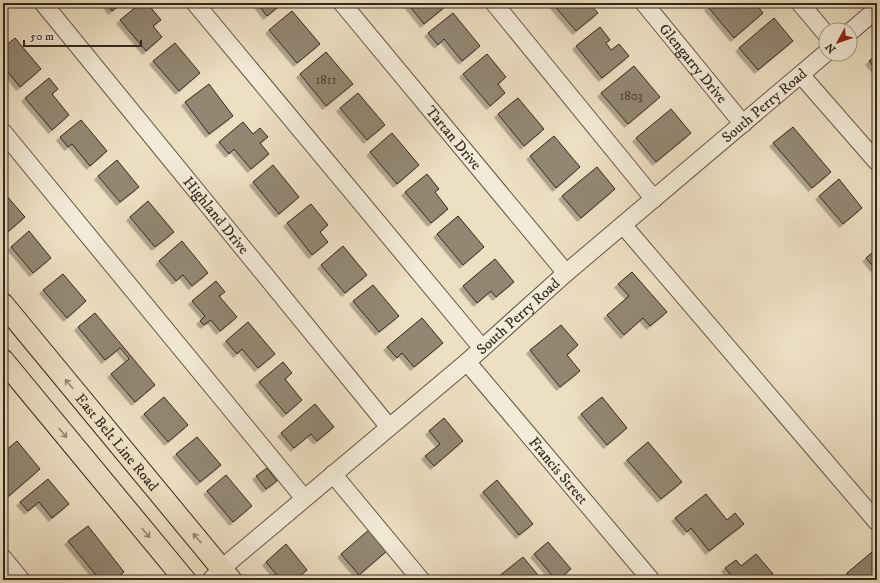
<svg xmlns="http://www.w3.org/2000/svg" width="880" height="583" font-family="'IM FELL DW Pica',serif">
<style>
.building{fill:#938773;stroke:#32281d;filter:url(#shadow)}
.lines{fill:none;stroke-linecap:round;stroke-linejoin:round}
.minor-casing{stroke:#615646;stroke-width:19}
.major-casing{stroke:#32281d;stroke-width:23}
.minor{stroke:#f3ead7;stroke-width:17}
.major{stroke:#eddfc2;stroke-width:21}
.oneway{stroke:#908470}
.labels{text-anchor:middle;stroke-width:4;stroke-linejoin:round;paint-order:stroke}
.number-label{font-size:13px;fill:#4a4032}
.street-label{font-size:15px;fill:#32281d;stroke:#f3ead7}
</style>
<defs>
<filter id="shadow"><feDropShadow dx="-3.5" dy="3.5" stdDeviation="0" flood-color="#0004"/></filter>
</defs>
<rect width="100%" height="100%" fill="#eddfc2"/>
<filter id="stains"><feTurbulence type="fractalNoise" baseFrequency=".005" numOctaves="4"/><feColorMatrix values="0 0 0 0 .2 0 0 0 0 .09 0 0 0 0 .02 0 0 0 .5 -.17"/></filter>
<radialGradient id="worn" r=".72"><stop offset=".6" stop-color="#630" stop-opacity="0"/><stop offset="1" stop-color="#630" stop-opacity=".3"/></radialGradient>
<path class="building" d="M106 3H122L112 11Z
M141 3H147L161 20 153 26 162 37 146 51 120 20Z
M257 3H283L267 16Z
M407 3H443L446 6 424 24Z
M552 3H589L598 13 576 31Z
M713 3H755L763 13 734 38 708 7Z
M292 11 320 44 297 63 269 30Z
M453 13 480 46 462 61 444 39 438 45 428 33Z
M774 18 793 41 758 70 739 48Z
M600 27 610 40 606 43 611 50 619 44 629 56 602 78 576 46Z
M15 38 41 69 20 87 3 66V48Z
M175 43 200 73 179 91 153 61Z
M326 52 353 84 326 106 300 74Z
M487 54 506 77 498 84 505 93 490 106 463 74Z
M877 55V71L869 61Z
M634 66 660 97 628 124 601 93Z
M49 78 58 89 52 94 69 115 52 130 25 98Z
M209 84 233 116 209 134 185 102Z
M358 93 385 125 367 140 340 108Z
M518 98 544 129 524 146 498 114Z
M671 109 691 133 656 162 636 138Z
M81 120 107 151 90 166 72 144 68 147 60 137Z
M243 122 253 134 260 128 268 137 260 143 269 154 251 169 234 149 229 154 219 142Z
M793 127 831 172 812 188 773 143Z
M392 133 419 165 397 184 370 152Z
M554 136 580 167 556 188 530 156Z
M117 160 139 187 120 202 98 176Z
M273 165 299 197 279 214 253 182Z
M597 167 615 189 581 218 562 196Z
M427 174 439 189 435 192 448 209 431 223 405 192Z
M839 179 862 208 843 224 819 196Z
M5 194 25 217 3 236V196Z
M148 201 174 232 155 247 130 217Z
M311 204 328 225 320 232 328 242 312 255 287 223Z
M458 216 484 247 463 265 437 234Z
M29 231 51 258 33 273 11 247Z
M182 241 208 273 192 286 183 275 176 281 159 261Z
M343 246 367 275 345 293 321 265Z
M877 249V271L866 258Z
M495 259 514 282 496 297 491 291 477 303 463 286Z
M632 272 667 312 650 326 643 318 624 335 607 315 629 296 618 284Z
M63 274 86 301 67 318 43 290Z
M216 281 225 292 219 296 237 317 220 331 211 320 204 325 200 321 205 316 192 301Z
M373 285 399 316 379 332 353 301Z
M95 313 155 385 135 402 111 374 129 359 120 348 105 360 78 327Z
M422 318 443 343 414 367 402 353 397 358 387 347Z
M248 322 275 354 258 368 242 349 237 354 226 341Z
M561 325 578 345 567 355 580 371 560 387 530 350Z
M283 362 292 373 285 379 302 400 286 414 259 382Z
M164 397 188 425 168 442 144 414Z
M602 397 627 428 607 445 581 414Z
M315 404 334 427 317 441 311 434 294 448 281 433Z
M444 418 463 441 434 466 425 456 440 444 429 431Z
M197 437 221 465 200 482 176 454Z
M17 441 40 469 3 501V474L7 471 3 466V453Z
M648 442 682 482 661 499 627 460Z
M267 468 277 481 266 489 256 476Z
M226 475 252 506 233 522 207 491Z
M48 479 69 504 52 518 39 502 28 511 20 502Z
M497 480 533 524 519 535 483 492Z
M706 494 727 520 735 513 744 524 709 551 691 528 687 532 675 518Z
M88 526 124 572 114 580H100L68 541Z
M370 529 388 550 359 575 341 554Z
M548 542 571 569 558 580H556L534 554Z
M286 544 307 570 295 580H281L266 562Z
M877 548V580H853L847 573Z
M756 554 773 574 765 580H735L725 568 736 560 741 566Z
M523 557 542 580H501L498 577Z"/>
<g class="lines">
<defs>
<g id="minor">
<path id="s1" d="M43 3 389 427"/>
<path d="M195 3 482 348"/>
<path id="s2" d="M342 3 566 273"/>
<path d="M494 3 654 199"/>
<path id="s3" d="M644 3 743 124"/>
<path d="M800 3 826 34"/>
<path d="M850 32 877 9"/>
<path d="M801 75 877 162"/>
<path d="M3 132 304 498"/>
<path d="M623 225 877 522"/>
<path id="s4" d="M467 362 651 580"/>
<path d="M333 474 421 580"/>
<path d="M3 558 21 580"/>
<path id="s5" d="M211 580 222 568 467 362 566 273 826 53"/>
</g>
<g id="major">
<path id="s6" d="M3 304 231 580"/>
<path d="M3 360 185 580"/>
</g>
</defs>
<use href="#minor" class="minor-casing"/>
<use href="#major" class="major-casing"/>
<use href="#minor" class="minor"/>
<use href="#major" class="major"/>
</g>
<defs><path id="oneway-shaft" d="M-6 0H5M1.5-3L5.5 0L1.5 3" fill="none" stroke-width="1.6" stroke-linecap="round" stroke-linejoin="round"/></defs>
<g class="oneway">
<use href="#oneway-shaft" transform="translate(69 384) rotate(-130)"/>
<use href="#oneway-shaft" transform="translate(63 433) rotate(50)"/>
<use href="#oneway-shaft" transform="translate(146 533) rotate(50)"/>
<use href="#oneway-shaft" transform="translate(197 538) rotate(-130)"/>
</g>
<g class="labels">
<g class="number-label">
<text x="326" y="84">1811</text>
<text x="631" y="100">1803</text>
</g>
<g class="street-label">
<text dy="5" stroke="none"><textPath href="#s3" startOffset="78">Glengarry Drive</textPath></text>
<text dy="5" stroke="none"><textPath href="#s5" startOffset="729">South Perry Road</textPath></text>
<text dy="5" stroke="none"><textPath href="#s2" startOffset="175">Tartan Drive</textPath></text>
<text dy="5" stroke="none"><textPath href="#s1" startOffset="274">Highland Drive</textPath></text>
<text dy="5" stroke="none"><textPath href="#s5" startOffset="405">South Perry Road</textPath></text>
<text dy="5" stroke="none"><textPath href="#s6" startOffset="179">East Belt Line Road</textPath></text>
<text dy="5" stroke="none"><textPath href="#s4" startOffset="142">Francis Street</textPath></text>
</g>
</g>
<rect width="880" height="583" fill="none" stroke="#eddfc2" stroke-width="16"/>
<rect x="4" y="4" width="872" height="575" fill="none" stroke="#32281d" stroke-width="2"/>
<rect x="8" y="8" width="864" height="567" fill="none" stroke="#32281d"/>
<g transform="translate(838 42) rotate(230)"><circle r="19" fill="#f3ead7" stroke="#a69c8d"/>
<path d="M0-3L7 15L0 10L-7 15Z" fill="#8f2418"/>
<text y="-6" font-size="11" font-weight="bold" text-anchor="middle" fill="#32281d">N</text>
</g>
<path d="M24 40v6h117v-6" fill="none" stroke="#32281d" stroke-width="2"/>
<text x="30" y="40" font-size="12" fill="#32281d" stroke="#f3ead7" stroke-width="3" paint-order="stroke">50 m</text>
<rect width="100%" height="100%" filter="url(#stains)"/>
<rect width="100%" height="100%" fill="url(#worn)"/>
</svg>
